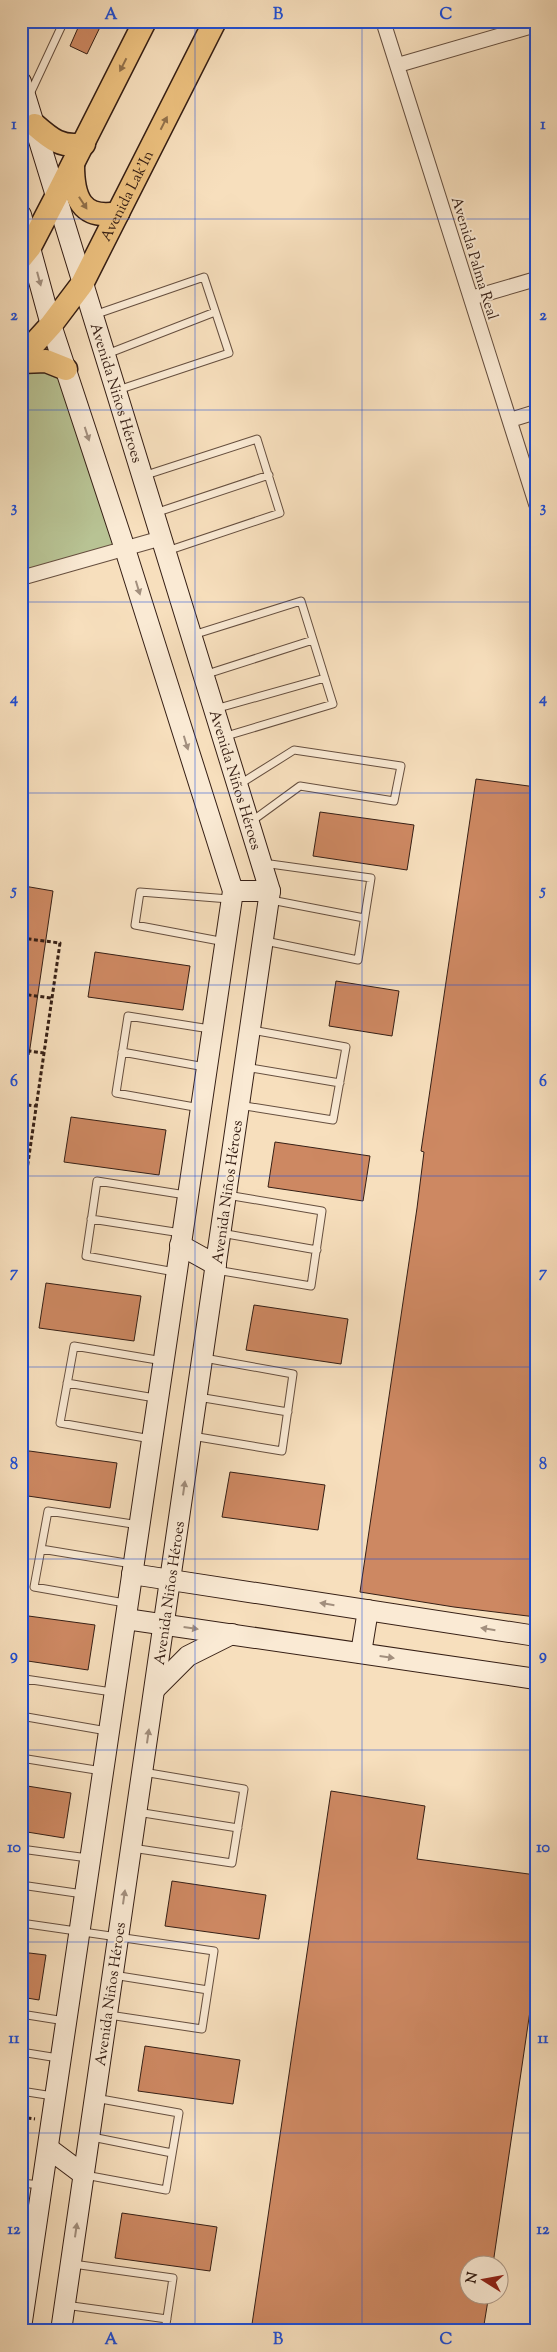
<svg xmlns="http://www.w3.org/2000/svg" width="557" height="2352" font-family="'Sorts Mill Goudy',serif">
<style>
.green{fill:#b8c394;stroke:#777154}
.building{fill:#cd8862;stroke:#361f15}
.lines{fill:none;stroke-linecap:round;stroke-linejoin:round}
.lane-casing{stroke:#664f3f;stroke-width:9}
.street-casing{stroke:#664f3f;stroke-width:16}
.secondary-casing{stroke:#361f15;stroke-width:22}
.primary-casing{stroke:#361f15;stroke-width:25}
.path{stroke:#361f15;stroke-width:3;stroke-dasharray:4 2.5;stroke-linecap:butt}
.lane{stroke:#faead4;stroke-width:7}
.street{stroke:#faead4;stroke-width:14}
.secondary{stroke:#faead4;stroke-width:20}
.primary{stroke:#ecc07e;stroke-width:22}
.oneway{fill:#91704a}
.oneway2{fill:#a28f7e}
.grid{fill:none;stroke:#1d4ed8;stroke-width:1;stroke-opacity:0.55}
.labels{text-anchor:middle;stroke-width:4;stroke-linejoin:round;paint-order:stroke}
.street-label{font-size:15px;fill:#361f15;stroke:#faead4}
.neatline{fill:none;stroke:#1d4ed8;stroke-width:2}
.grid-label{font-size:16px;text-anchor:middle;font-weight:bold;fill:#1d4ed8}
</style>
<rect width="100%" height="100%" fill="#f7dfbd"/>
<filter id="stains"><feTurbulence type="fractalNoise" baseFrequency=".004" numOctaves="4"/><feColorMatrix values="0 0 0 0 .2 0 0 0 0 .09 0 0 0 0 .02 0 0 0 .5 -.17"/></filter>
<radialGradient id="worn" r=".72"><stop offset=".6" stop-color="#630" stop-opacity="0"/><stop offset="1" stop-color="#630" stop-opacity=".3"/></radialGradient>
<path class="green" d="M21 362 54 364 125 549 21 578Z"/>
<path class="building" d="M81 21H103L87 54 70 46Z
M476 779 536 787V1029L530 1064 536 1065V1617L454 1607 360 1592 417 1208 424 1152 421 1151Z
M320 812 414 825 407 870 313 856Z
M24 886 53 891 29 1055 21 1054V907Z
M95 952 190 966 183 1010 88 997Z
M336 981 399 991 392 1036 329 1026Z
M71 1117 166 1130 159 1175 64 1162Z
M275 1142 370 1156 363 1201 268 1187Z
M46 1283 141 1296 134 1341 39 1328Z
M254 1305 348 1319 341 1364 246 1350Z
M22 1450 117 1463 110 1508 21 1495Z
M230 1472 325 1485 318 1530 222 1517Z
M21 1615 95 1625 88 1670 21 1660Z
M21 1785 71 1793 64 1838 21 1831Z
M331 1791 425 1806 417 1859 536 1875V1970L493 2264H470V2294H489L483 2331H251Z
M172 1881 266 1895 259 1939 165 1926Z
M21 1952 46 1955 39 2000 21 1997Z
M145 2046 240 2060 233 2104 138 2091Z
M122 2213 217 2227 210 2271 115 2258Z"/>
<g class="lines">
<defs>
<path id="lane" d="M29 96 64 21
M94 315 204 277 229 353 118 390
M107 354 215 312
M143 476 257 439 280 513 167 551
M155 513 269 475
M193 635 301 601 333 704 223 737
M204 675 313 640
M215 709 325 678
M240 784 294 750 401 766 394 801 300 786 252 821
M263 863 371 878 358 960 265 941
M271 900 364 918
M225 942 135 925 140 892 229 899
M122 1052 205 1067
M245 1067 340 1083
M239 1105 333 1120 346 1047 252 1030
M200 1108 116 1093 128 1016 210 1029
M91 1219 181 1233
M221 1233 317 1250
M216 1270 311 1286 322 1211 227 1195
M175 1272 86 1256 97 1181 186 1195
M67 1383 155 1398
M198 1397 288 1412
M192 1436 282 1451 293 1374 204 1358
M151 1439 60 1423 74 1346 163 1361
M41 1549 132 1564
M125 1603 34 1587 48 1511 139 1525
M21 1702 25 1679 112 1692
M21 1716 107 1731
M21 1758 102 1771
M137 1812 238 1828
M132 1848 232 1863 244 1789 143 1772
M21 1849 88 1858
M21 1885 83 1894
M21 1923 214 1951 202 2029 109 2015
M113 1975 208 1990
M21 2014 65 2021
M21 2052 58 2058
M21 2091 53 2096
M92 2137 172 2153
M85 2175 166 2190 179 2113 95 2098
M21 2183 41 2185
M21 2223 36 2225
M73 2264 173 2278 165 2331
M65 2305 167 2319"/>
<path id="street" d="M383 21 536 504
M398 65 536 25
M471 298 536 279
M510 420 536 412
M21 578 162 538"/>
<g id="secondary">
<path id="s1" d="M21 82 270 891 61 2331"/>
<path d="M21 215 51 325 125 549 233 891 21 2328"/>
<path d="M233 891H270"/>
<path d="M180 1245 216 1265"/>
<path d="M132 1574 536 1636"/>
<path d="M126 1619 536 1679"/>
<path d="M361 1653 368 1610"/>
<path d="M155 1689 188 1656 232 1634"/>
<path d="M48 2148 84 2175"/>
</g>
<g id="primary">
<path d="M35 125C51 139 61 148 84 144"/>
<path d="M73 165C73 197 81 220 118 213"/>
<path d="M21 258 30 247 56 197 145 21"/>
<path id="s2" d="M21 358 51 325 82 284 215 21"/>
<path d="M21 362 46 361 66 369"/>
</g>
</defs>
<use href="#lane" class="lane-casing"/>
<use href="#street" class="street-casing"/>
<use href="#secondary" class="secondary-casing"/>
<use href="#primary" class="primary-casing"/>
<path class="path" d="M21 938 60 943 21 1211
M21 994 51 998
M21 1050 44 1053
M21 1104 35 1106
M21 1161 29 1162
M21 2117 35 2119"/>
<use href="#lane" class="lane"/>
<use href="#street" class="street"/>
<use href="#secondary" class="secondary"/>
<use href="#primary" class="primary"/>
</g>
<defs><path id="oneway-solid" d="M-6-.8H1V-3.2L6.5 0L1 3.2V.8H-6Z" transform="scale(1.25)"/></defs>
<g class="oneway">
<use href="#oneway-solid" transform="translate(123 65) rotate(117)"/>
<use href="#oneway-solid" transform="translate(164 123) rotate(-63)"/>
<use href="#oneway-solid" transform="translate(83 203) rotate(57)"/>
</g>
<g class="oneway2">
<use href="#oneway-solid" transform="translate(39 279) rotate(75)"/>
<use href="#oneway-solid" transform="translate(87 434) rotate(72)"/>
<use href="#oneway-solid" transform="translate(138 588) rotate(73)"/>
<use href="#oneway-solid" transform="translate(186 743) rotate(73)"/>
<use href="#oneway-solid" transform="translate(184 1488) rotate(-82)"/>
<use href="#oneway-solid" transform="translate(327 1604) rotate(-171)"/>
<use href="#oneway-solid" transform="translate(191 1628) rotate(8)"/>
<use href="#oneway-solid" transform="translate(488 1629) rotate(-171)"/>
<use href="#oneway-solid" transform="translate(387 1657) rotate(8)"/>
<use href="#oneway-solid" transform="translate(148 1736) rotate(-82)"/>
<use href="#oneway-solid" transform="translate(124 1897) rotate(-82)"/>
<use href="#oneway-solid" transform="translate(76 2230) rotate(-82)"/>
</g>
<path class="grid" d="M195 21V2331M362 21V2331M21 219H536M21 410H536M21 602H536M21 793H536M21 985H536M21 1176H536M21 1367H536M21 1559H536M21 1750H536M21 1942H536M21 2133H536"/>
<g class="labels">
<g class="street-label">
<text dy="5" stroke="none"><textPath href="#s2" startOffset="195">Avenida Lak'In</textPath></text>
<text transform="translate(475 258) rotate(73)" y="5">Avenida Palma Real</text>
<text dy="5" stroke="none"><textPath href="#s1" startOffset="325">Avenida Niños Héroes</textPath></text>
<text dy="5" stroke="none"><textPath href="#s1" startOffset="730">Avenida Niños Héroes</textPath></text>
<text transform="translate(227 1192) rotate(-82)" y="5">Avenida Niños Héroes</text>
<text transform="translate(169 1593) rotate(-82)" y="5">Avenida Niños Héroes</text>
<text transform="translate(110 1994) rotate(-82)" y="5">Avenida Niños Héroes</text>
</g>
</g>
<rect width="557" height="2352" fill="none" stroke="#f7dfbd" stroke-width="55"/>
<g transform="translate(484 2280) rotate(281)"><circle r="24" fill="#faead4" stroke="#ac9988"/>
<path d="M0-4L9 19L0 12L-9 19Z" fill="#8f2418"/>
<text y="-8" font-size="14" font-weight="bold" text-anchor="middle" fill="#361f15">N</text>
</g>
<rect x="28" y="28" width="502" height="2296" class="neatline"/>
<g class="grid-label">
<text x="111" y="19">A</text>
<text x="278" y="19">B</text>
<text x="446" y="19">C</text>
<text x="14" y="129">1</text>
<text x="543" y="129">1</text>
<text x="14" y="320">2</text>
<text x="543" y="320">2</text>
<text x="14" y="512">3</text>
<text x="543" y="512">3</text>
<text x="14" y="703">4</text>
<text x="543" y="703">4</text>
<text x="14" y="895">5</text>
<text x="543" y="895">5</text>
<text x="14" y="1086">6</text>
<text x="543" y="1086">6</text>
<text x="14" y="1277">7</text>
<text x="543" y="1277">7</text>
<text x="14" y="1469">8</text>
<text x="543" y="1469">8</text>
<text x="14" y="1660">9</text>
<text x="543" y="1660">9</text>
<text x="14" y="1852">10</text>
<text x="543" y="1852">10</text>
<text x="14" y="2043">11</text>
<text x="543" y="2043">11</text>
<text x="14" y="2234">12</text>
<text x="543" y="2234">12</text>
<text x="111" y="2344">A</text>
<text x="278" y="2344">B</text>
<text x="446" y="2344">C</text>
</g>
<rect width="100%" height="100%" filter="url(#stains)"/>
<rect width="100%" height="100%" fill="url(#worn)"/>
</svg>
